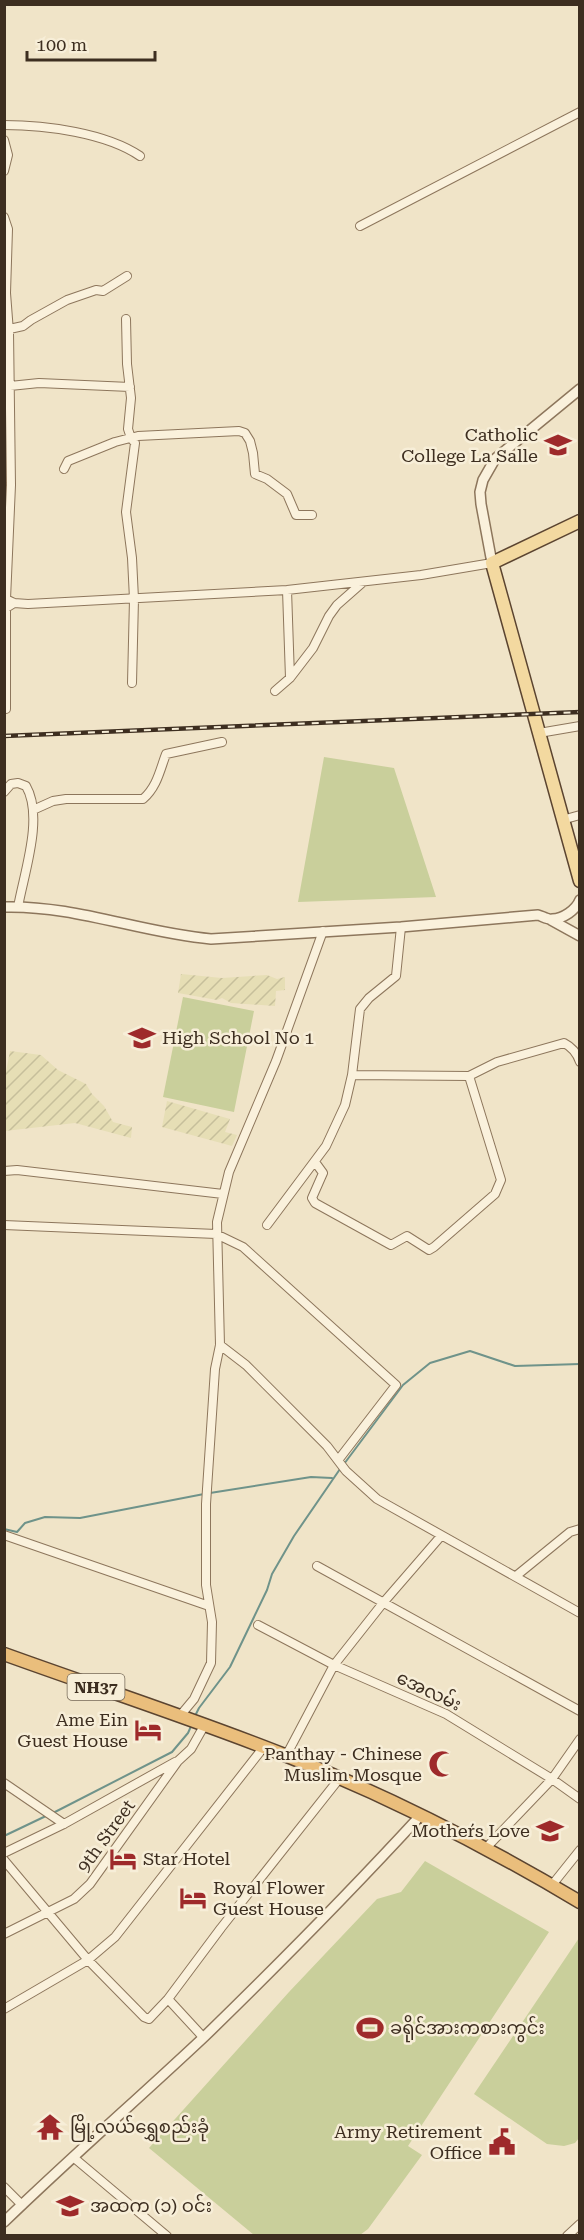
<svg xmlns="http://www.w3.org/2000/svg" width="584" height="2240" font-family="'Roboto Serif','Noto Sans Myanmar',serif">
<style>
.farmland{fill:url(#farmland-furrows)}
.green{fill:#c9cf9b}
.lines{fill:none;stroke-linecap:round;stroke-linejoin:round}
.stream{stroke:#6f938a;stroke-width:2}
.minor-casing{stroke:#8d765c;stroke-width:10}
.tertiary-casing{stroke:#8d765c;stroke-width:12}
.primary-casing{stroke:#5b4430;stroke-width:15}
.trunk-casing{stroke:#5b4430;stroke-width:15}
.minor{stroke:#faf1dc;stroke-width:8}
.tertiary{stroke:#faf1dc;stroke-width:9}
.primary{stroke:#f3d9a0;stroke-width:12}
.trunk{stroke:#eabe7c;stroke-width:12}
.rail-casing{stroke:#3d2e20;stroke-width:4.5}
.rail{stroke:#f7eed8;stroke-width:2;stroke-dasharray:7;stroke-linecap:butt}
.labels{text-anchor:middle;stroke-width:5;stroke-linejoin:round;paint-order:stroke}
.shield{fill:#f7eed8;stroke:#756857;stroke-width:1.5}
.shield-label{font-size:16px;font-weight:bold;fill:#3d2e20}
.poi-label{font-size:18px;fill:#3d2e20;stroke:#f7eed8;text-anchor:start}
.street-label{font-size:18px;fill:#3d2e20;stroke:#f7eed8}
</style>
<defs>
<pattern id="farmland-furrows" width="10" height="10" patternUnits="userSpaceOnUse" patternTransform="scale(1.5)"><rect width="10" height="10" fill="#e6deb5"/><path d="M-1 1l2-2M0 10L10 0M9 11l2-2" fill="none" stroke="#c6bf9b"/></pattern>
</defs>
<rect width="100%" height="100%" fill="#f0e4c8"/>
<path class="farmland" d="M181 974 222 978 267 975 277 979 285 977V990L276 991 275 1006 231 1003 222 998 217 1000 178 993Z
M10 1051 41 1055 58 1070 86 1084 92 1094 104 1106 113 1122 132 1127 131 1138 75 1123 5 1131V1077Z
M167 1101 230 1119 225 1132 237 1135 232 1146 162 1127Z"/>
<path class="green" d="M324 757 394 768 436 897 298 902Z
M183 997 254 1011 234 1112 163 1097Z
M425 1861 549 1932 408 2146 422 2155 368 2229 360 2235H254L149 2148 289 1992 377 1899 401 1892Z
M579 1938V2138L575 2143 564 2146 547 2144 474 2094Z"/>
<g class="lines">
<path class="stream" d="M344 1464 403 1385 430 1363 470 1351 515 1366 580 1364
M210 1493 311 1477 332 1478
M4 1529 17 1532 25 1523 45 1517 80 1518 204 1494
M195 1716 199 1708 230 1667 267 1590 272 1574 294 1536 340 1469
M53 1813 172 1752 188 1733 192 1724
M4 1836 48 1815"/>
<defs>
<path id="minor" d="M4 125C46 125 106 133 140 156
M4 140 8 155 4 171
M4 217 8 229 6 293 9 332 11 485 6 599 14 603 28 604 287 590 421 575 492 563
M360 226 580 112
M126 319 127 364 131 398 128 429 131 438 135 443 126 512 132 558 134 599 132 683
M5 330 23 326 31 320 67 300 96 290 103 291 127 276
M10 386 39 383 130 387
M64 469 68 461 115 442 138 436 239 431 245 433 250 441 253 453 255 474 267 479 287 494 296 515H312
M287 590 290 678
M275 691 290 678 313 648 329 616 337 605 362 583
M6 709V608L14 603
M539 733 580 726
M4 792 11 784 18 783 26 786C44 817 24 873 18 907
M33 810 53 801 66 799H143C157 787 160 770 166 754L222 742
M562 820 580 815
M352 1075 469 1076 497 1062 564 1043C572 1047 577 1053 580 1062
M315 1162 323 1173 312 1198 315 1203 391 1245 407 1236 429 1250 434 1247 495 1194 501 1180 469 1076
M4 1171 17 1170 223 1194
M4 1225 216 1234 243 1247 396 1385 339 1459
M267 1225 326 1146 345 1105 352 1075 360 1009 369 998 396 976 401 927
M220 1345 246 1365 327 1446 346 1471 377 1499 580 1613
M4 1535 209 1606
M317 1566 580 1711
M516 1576 570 1532 580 1529
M258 1625 334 1665 446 1714 552 1779 580 1799
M179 1717 194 1699 211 1663 212 1622 206 1585V1504L215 1369 220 1345 217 1222 229 1172 276 1061 323 931
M286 1756 334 1665 383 1603 441 1536
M4 1783 64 1824
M486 1848 552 1779 580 1739
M4 1853 64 1824 175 1762
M4 1860 88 1960 144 2017 149 2019 168 1999 221 1928 339 1779
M552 1885 580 1850
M4 1934 74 1899 90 1884 178 1761 191 1749 204 1726
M168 1999 203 2037
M4 2009 88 1960 115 1937 263 1748
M73 2157 167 2236
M4 2187 22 2205
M567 2236 580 2224"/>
<path id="tertiary" d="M492 563 481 504 480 492 483 480 495 459 580 389
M4 907C75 905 141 933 211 939L401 927 538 915C542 916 548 920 552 919 563 919 576 910 580 900
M551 920 580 936
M4 2222C69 2159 138 2099 204 2037 278 1965 350 1892 420 1816"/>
<path id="primary" d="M580 521 492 563 580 881"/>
<path id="trunk" d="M4 1654C98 1688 194 1719 287 1756 388 1796 486 1846 580 1902"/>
</defs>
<use href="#minor" class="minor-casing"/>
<use href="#tertiary" class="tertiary-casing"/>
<use href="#primary" class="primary-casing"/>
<use href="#trunk" class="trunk-casing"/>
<use href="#minor" class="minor"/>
<use href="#tertiary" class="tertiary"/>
<use href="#primary" class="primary"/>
<use href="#trunk" class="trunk"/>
<defs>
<path id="rail" d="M4 736 580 712"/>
</defs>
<use href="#rail" class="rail-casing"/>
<use href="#rail" class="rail"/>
</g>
<defs>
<symbol id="school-bare" viewBox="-9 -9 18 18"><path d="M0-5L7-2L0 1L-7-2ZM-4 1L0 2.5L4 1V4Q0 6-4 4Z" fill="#9e2a2b" stroke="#f7eed8" stroke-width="2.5" paint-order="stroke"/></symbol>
<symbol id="hotel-bare" viewBox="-9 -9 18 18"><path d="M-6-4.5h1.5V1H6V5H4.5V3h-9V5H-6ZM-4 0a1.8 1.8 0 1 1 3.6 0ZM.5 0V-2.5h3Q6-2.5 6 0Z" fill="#9e2a2b" stroke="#f7eed8" stroke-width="2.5" paint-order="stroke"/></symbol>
<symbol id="mosque-bare" viewBox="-9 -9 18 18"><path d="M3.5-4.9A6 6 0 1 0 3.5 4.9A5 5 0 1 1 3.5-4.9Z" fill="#9e2a2b" stroke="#f7eed8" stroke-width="2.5" paint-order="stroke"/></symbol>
<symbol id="stadium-bare" viewBox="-9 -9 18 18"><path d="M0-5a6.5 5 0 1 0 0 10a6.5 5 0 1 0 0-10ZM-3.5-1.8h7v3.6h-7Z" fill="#9e2a2b" stroke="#f7eed8" stroke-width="2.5" paint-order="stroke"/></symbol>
<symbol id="temple-bare" viewBox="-9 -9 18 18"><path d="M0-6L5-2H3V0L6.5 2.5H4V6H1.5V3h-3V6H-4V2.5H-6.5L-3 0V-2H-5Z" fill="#9e2a2b" stroke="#f7eed8" stroke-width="2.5" paint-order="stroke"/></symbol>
<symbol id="civic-bare" viewBox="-9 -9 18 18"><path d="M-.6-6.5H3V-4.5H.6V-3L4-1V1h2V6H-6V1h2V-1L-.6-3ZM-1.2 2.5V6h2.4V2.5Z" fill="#9e2a2b" stroke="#f7eed8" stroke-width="2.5" paint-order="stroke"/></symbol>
</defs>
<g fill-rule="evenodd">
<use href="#school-bare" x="539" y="426" width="38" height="38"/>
<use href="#school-bare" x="123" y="1019" width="38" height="38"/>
<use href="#hotel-bare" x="129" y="1711" width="38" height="38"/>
<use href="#mosque-bare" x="423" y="1745" width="38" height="38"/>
<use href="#school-bare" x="531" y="1812" width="38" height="38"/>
<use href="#hotel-bare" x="104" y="1840" width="38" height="38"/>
<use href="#hotel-bare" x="174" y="1879" width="38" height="38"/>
<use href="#stadium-bare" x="351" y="2009" width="38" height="38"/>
<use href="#temple-bare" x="31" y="2108" width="38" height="38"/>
<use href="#civic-bare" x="483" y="2123" width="38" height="38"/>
<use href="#school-bare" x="51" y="2187" width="38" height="38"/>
</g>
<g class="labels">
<rect class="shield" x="67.5" y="1674" width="57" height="26" rx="4.5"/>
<g class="shield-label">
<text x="96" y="1693">NH37</text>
</g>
<g class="poi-label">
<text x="538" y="441" text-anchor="end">Catholic<tspan x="538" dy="21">College La Salle</tspan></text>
<text x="162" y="1044">High School No 1</text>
<text x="128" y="1726" text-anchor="end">Ame Ein<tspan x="128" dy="21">Guest House</tspan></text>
<text x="422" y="1760" text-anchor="end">Panthay - Chinese<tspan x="422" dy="21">Muslim Mosque</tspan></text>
<text x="530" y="1837" text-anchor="end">Mother´s Love</text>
<text x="143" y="1865">Star Hotel</text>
<text x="213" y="1894">Royal Flower<tspan x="213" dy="21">Guest House</tspan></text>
<text x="390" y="2034">ခရိုင်အားကစားကွင်း</text>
<text x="70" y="2133">မြို့လယ်ရွှေစည်းခုံ</text>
<text x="482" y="2138" text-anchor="end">Army Retirement<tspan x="482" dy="21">Office</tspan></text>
<text x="90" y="2212">အထက (၁) ဝင်း</text>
</g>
<g class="street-label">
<text transform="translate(429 1691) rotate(25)" y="6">အေလမ်း</text>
<text transform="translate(106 1836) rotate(-54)" y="6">9th Street</text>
</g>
</g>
<rect width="584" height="2240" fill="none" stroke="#3d2e20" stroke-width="12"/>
<path d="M27 51v9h128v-9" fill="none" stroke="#3d2e20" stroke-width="3"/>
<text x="36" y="51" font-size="18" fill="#3d2e20" stroke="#f7eed8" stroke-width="4.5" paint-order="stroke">100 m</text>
</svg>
